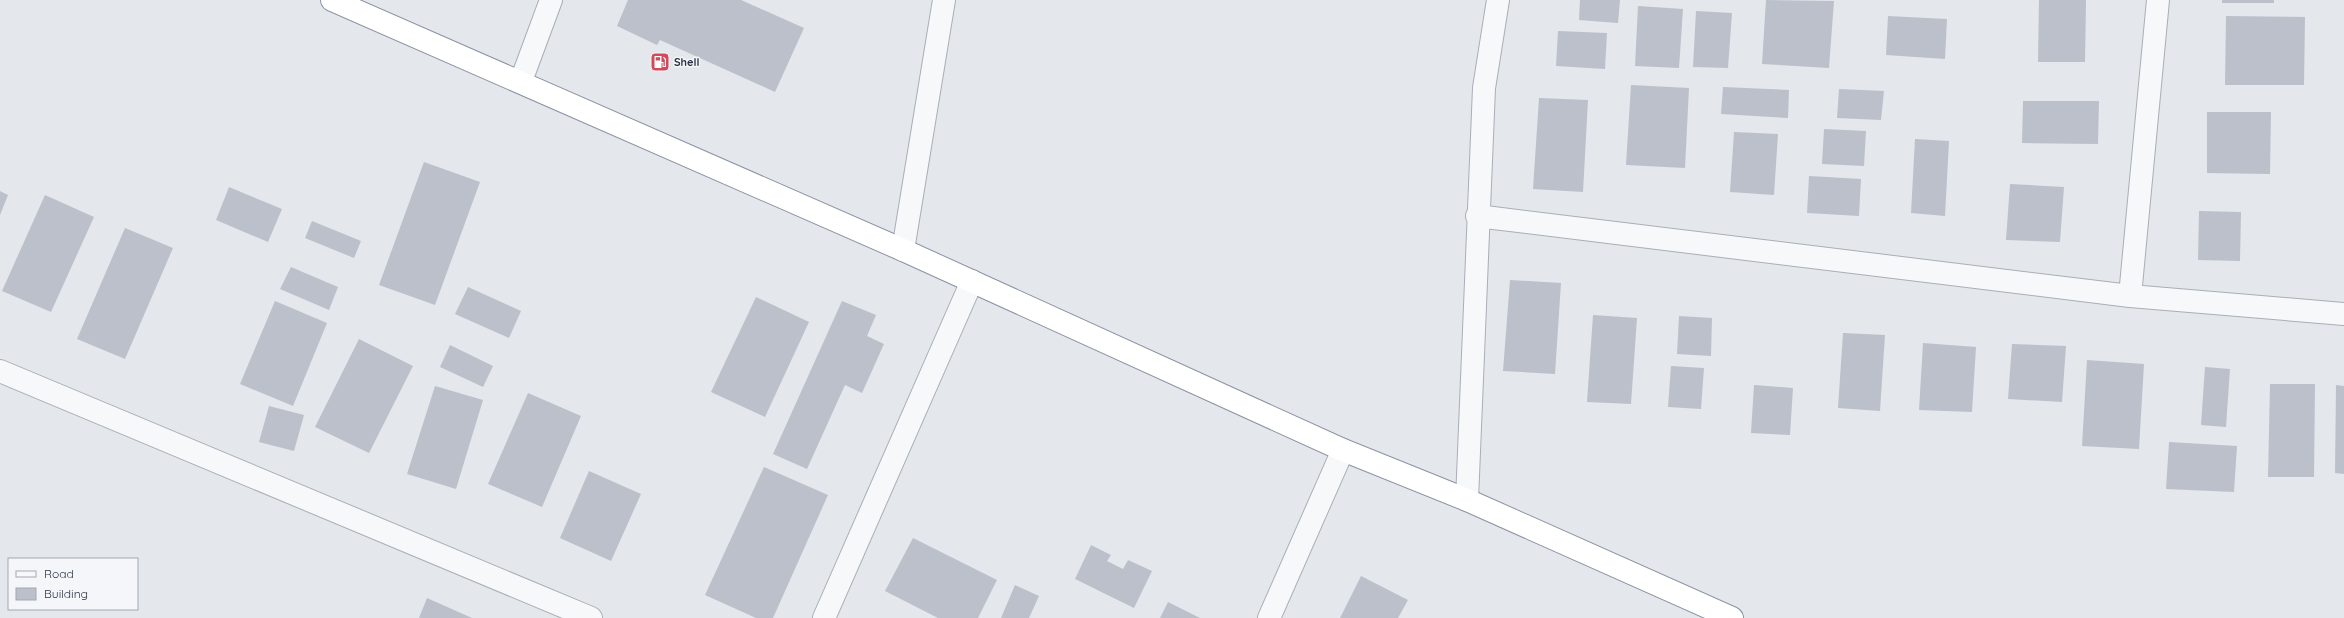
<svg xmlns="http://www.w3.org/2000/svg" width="2344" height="618" font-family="Quicksand,sans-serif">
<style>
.building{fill:#bbc0ca}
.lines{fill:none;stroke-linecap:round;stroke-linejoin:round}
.minor-casing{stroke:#a9aeb7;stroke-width:24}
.trunk-casing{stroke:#8b94a3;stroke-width:24}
.minor{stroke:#f7f8fa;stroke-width:22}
.trunk{stroke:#fff;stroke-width:22}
.labels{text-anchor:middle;stroke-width:3;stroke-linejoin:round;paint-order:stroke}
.poi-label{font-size:11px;font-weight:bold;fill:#2b3445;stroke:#f4f6f9;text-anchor:start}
</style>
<rect width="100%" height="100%" fill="#e4e7ec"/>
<path class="building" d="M628 0H741L804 28 775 92 660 40 657 45 617 26Z
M1580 0H1620L1618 23 1579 20Z
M1766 0 1834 1 1829 68 1762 64Z
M2039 0H2086L2085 62H2038Z
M2222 0H2274V3H2222Z
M1638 6 1683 9 1679 68 1635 66Z
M1696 11 1732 13 1728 68 1693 67Z
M1888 16 1947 19 1945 59 1886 55Z
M2226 16 2305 17 2304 85H2225Z
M1558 31 1607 33 1605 69 1556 66Z
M1631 85 1689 88 1685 168 1626 165Z
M1723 87 1789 90 1788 118 1721 114Z
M1839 89 1884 91 1881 120 1837 118Z
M1539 98 1588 100 1583 192 1533 189Z
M2023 101H2099L2098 144 2022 143Z
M2207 112H2271L2270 174 2207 173Z
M1824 129 1866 131 1864 166 1822 164Z
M1734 132 1778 134 1774 195 1730 192Z
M1915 139 1949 141 1945 216 1911 213Z
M424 162 480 182 435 305 379 285Z
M1809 176 1861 179 1859 216 1807 213Z
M2010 184 2064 187 2060 242 2006 240Z
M229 187 282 209 268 242 216 220Z
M0 191 8 195 0 215Z
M45 195 94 217 51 312 2 291Z
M2199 211 2241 212 2240 261 2198 260Z
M312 221 361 241 354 258 305 238Z
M125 228 173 248 125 359 77 339Z
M291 267 338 287 329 310 280 289Z
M1510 280 1561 283 1555 374 1503 371Z
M468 287 521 311 509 338 455 314Z
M756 297 809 322 765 417 711 392Z
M275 301 327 323 293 406 240 384Z
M842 301 876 315 867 336 884 344 862 393 845 385 807 469 773 454Z
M1593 315 1637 318 1631 404 1587 402Z
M1679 316 1712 318 1711 356 1677 354Z
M1843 333 1885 335 1880 411 1838 408Z
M359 339 413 366 369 453 315 427Z
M1923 343 1976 347 1972 412 1919 410Z
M2012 344 2066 346 2062 402 2008 399Z
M450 345 493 366 483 387 440 367Z
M2087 360 2144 364 2139 449 2082 446Z
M1671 366 1704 368 1701 409 1668 407Z
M2205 367 2230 369 2226 427 2201 425Z
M2270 384H2315L2314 477H2268Z
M1754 385 1793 388 1790 435 1751 433Z
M2336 385 2344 386V474L2335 473Z
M435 386 483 400 456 489 407 474Z
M528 393 581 416 542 507 488 484Z
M269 406 304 415 294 451 259 442Z
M2169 442 2237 446 2234 492 2166 489Z
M764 467 828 495 773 618H756L705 595Z
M589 471 641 494 611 561 560 538Z
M913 538 997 580 978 618H938L885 591Z
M1091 545 1111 555 1107 561 1123 569 1128 560 1152 571 1134 608 1075 579Z
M1361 576 1408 600 1398 618H1340Z
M1015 585 1039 596 1029 618H1001Z
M427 598 472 618H419Z
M1168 602 1200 618H1160Z"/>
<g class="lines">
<defs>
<path id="minor" d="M521 81 551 0
M1477 216 2130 296 2344 314
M903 250 944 0
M2130 296 2158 0
M0 371 591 618
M1467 500 1484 88 1498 0
M824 618 972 281
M1269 618 1343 450"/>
<path id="trunk" d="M332 0 903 250 1343 450 1467 500 1732 618"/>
</defs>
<use href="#minor" class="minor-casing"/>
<use href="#trunk" class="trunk-casing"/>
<use href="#minor" class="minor"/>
<use href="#trunk" class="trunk"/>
</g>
<defs>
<symbol id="fuel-square" viewBox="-11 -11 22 22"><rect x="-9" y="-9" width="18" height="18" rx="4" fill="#d1495b" stroke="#f4f6f9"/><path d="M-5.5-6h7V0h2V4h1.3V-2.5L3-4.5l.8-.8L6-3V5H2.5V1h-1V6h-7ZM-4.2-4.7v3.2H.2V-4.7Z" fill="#fff"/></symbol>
</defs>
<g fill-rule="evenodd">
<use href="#fuel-square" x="649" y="51" width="22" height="22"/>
</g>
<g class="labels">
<g class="poi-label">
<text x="674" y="66">Shell</text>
</g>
</g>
<rect x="8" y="558" width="130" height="52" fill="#f4f6f9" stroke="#a4a8b1"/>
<rect x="16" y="571" width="20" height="6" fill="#f7f8fa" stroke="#a4a8b1"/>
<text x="44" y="578" font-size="12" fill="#2b3445">Road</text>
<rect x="16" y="588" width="20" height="12" fill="#bbc0ca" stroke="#a4a8b1"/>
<text x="44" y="598" font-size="12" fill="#2b3445">Building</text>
</svg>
